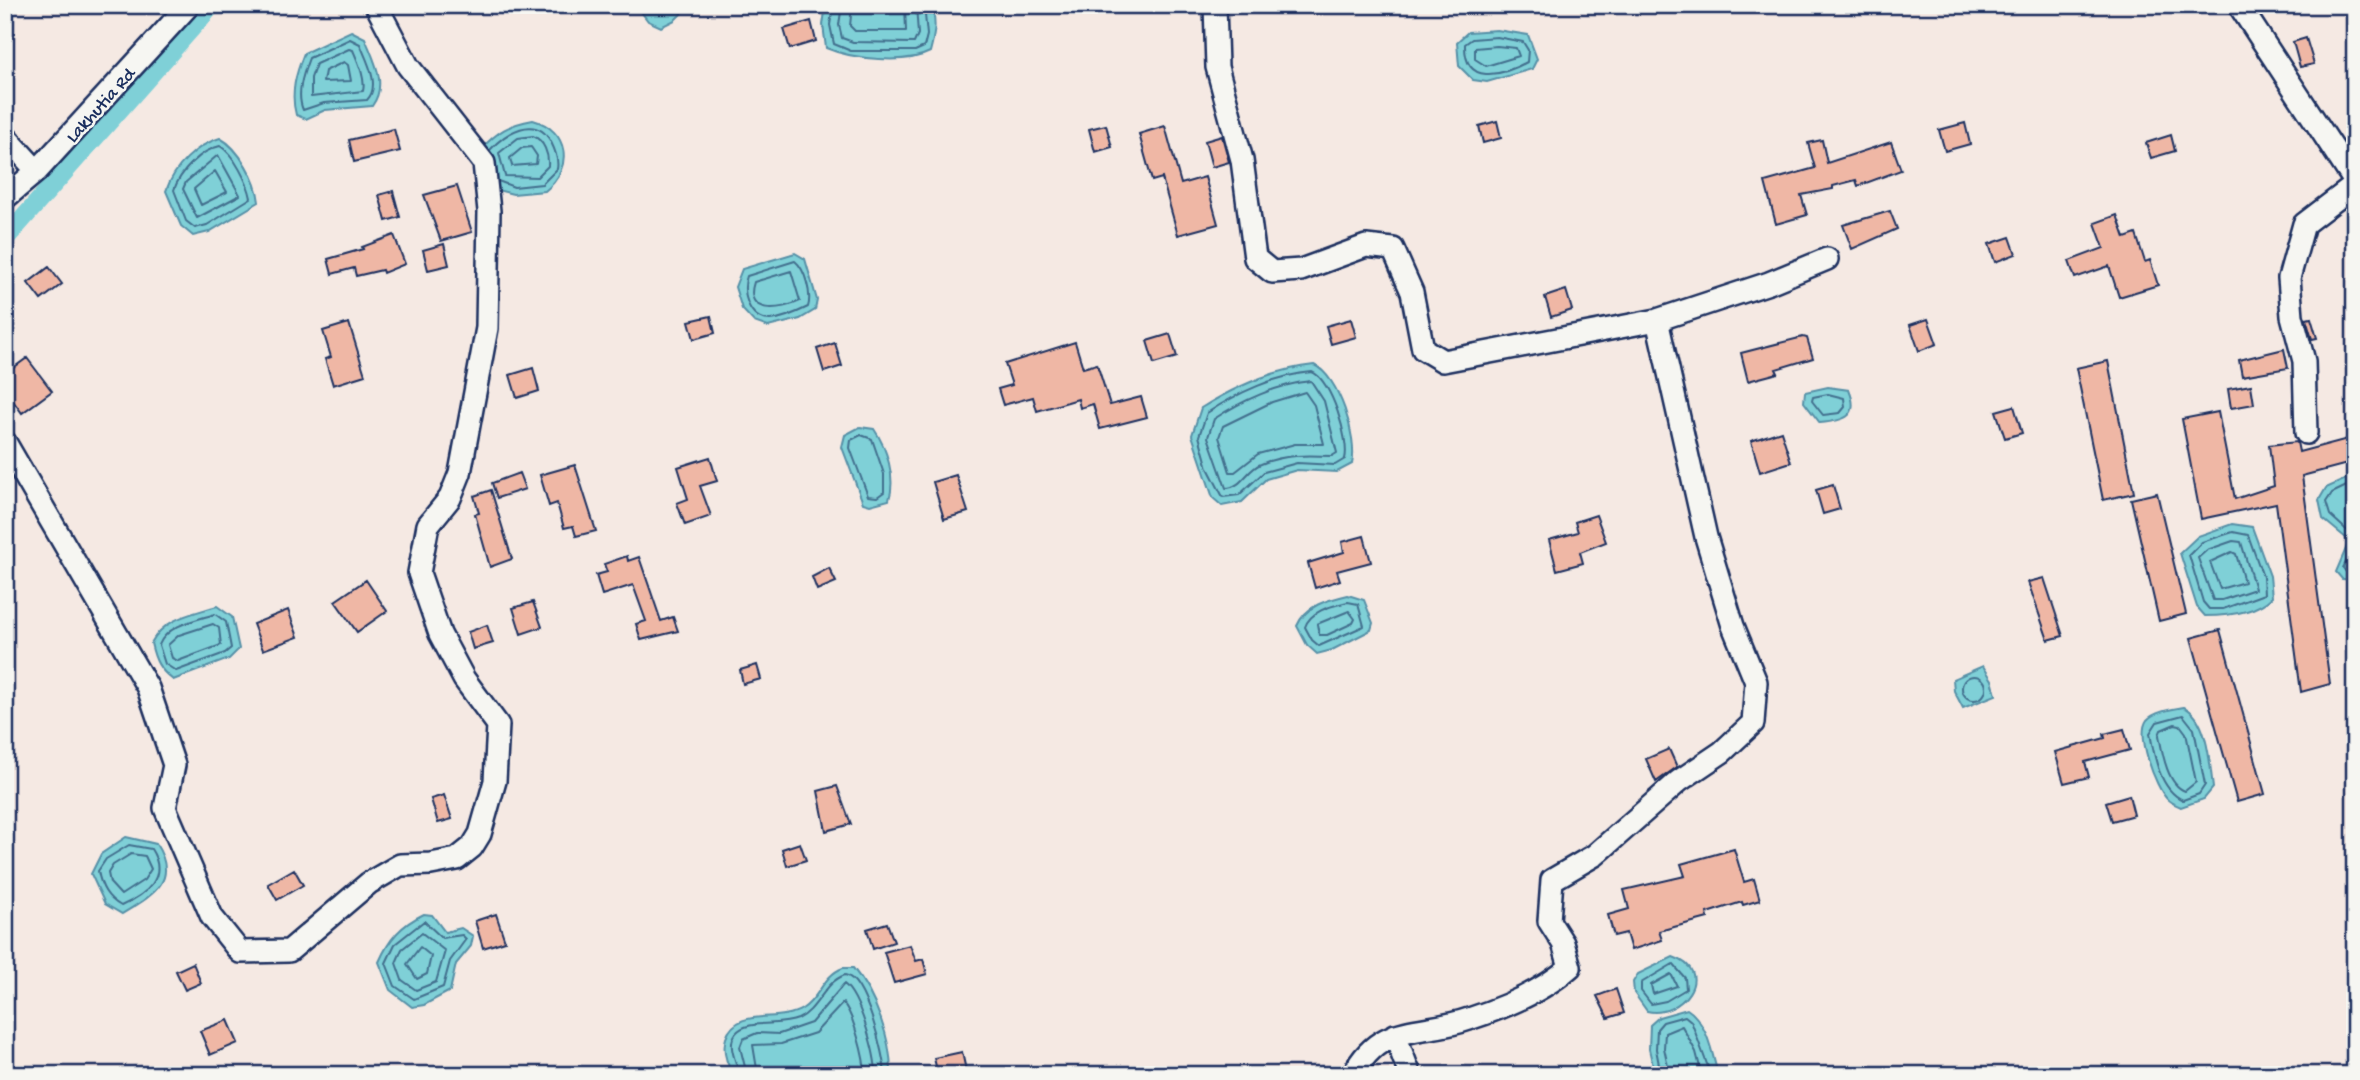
<svg xmlns="http://www.w3.org/2000/svg" width="2360" height="1080" font-family="'Gochi Hand',sans-serif">
<style>
.water{fill:#7fd0d7;stroke:#5790a7;stroke-width:2}
.lines{fill:none;stroke-linecap:round;stroke-linejoin:round}
.shore{stroke:#436f8e;stroke-width:2}
.canal{stroke:#7fd0d7;stroke-width:19}
.building{fill:#efb7a5;stroke:#1b2f5e;stroke-width:2}
.minor-casing{stroke:#1b2f5e;stroke-width:26}
.minor{stroke:#f6f6f2;stroke-width:21}
.labels{text-anchor:middle;stroke-width:5;stroke-linejoin:round;paint-order:stroke}
.street-label{font-size:19px;fill:#1b2f5e;stroke:#f6f6f2}
</style>
<rect width="100%" height="100%" fill="#f5e9e3"/>
<filter id="ink" filterUnits="userSpaceOnUse"><feTurbulence type="fractalNoise" baseFrequency=".0143" numOctaves="2"/><feDisplacementMap in="SourceGraphic" scale="14" xChannelSelector="R" yChannelSelector="G"/><feConvolveMatrix kernelMatrix="1 2 1 2 8 2 1 2 1" color-interpolation-filters="sRGB"/></filter>
<g filter="url(#ink)">
<path class="water" d="M636 5H690L675 20 661 27 648 21Z
M826 5H930C938 20 934 37 930 52 905 65 852 59 826 48L823 25Z
M1497 30 1528 35 1537 59 1532 69 1487 82 1473 80 1459 66 1457 42 1468 32Z
M351 31 365 38C374 61 388 84 372 106L325 110 306 119 296 115C290 93 296 73 304 53Z
M533 120C569 130 574 168 545 191L513 194 497 190 481 149C497 132 509 124 533 120Z
M220 138C239 148 257 181 259 202L209 232 193 236 181 226 166 191C174 167 196 145 220 138Z
M795 253 805 259 817 300 815 310 800 319 768 327 754 322 742 309 735 287 742 269Z
M1314 365C1339 376 1358 438 1352 464L1337 472 1297 470 1266 479 1242 502 1222 506 1213 498 1192 435 1201 408C1235 387 1274 369 1314 365Z
M1828 387 1849 390C1861 418 1842 421 1820 423L1804 402 1805 392Z
M860 427 874 429C887 448 896 478 889 500L870 505 863 503 842 447 845 435Z
M2355 475V580L2342 579 2336 572 2348 544 2346 538 2323 519 2319 500 2326 488Z
M2232 524 2252 527 2270 576 2272 597C2256 613 2227 616 2205 616L2197 607 2180 553 2198 536Z
M1348 595 1364 600 1373 623 1371 630 1332 650 1317 654 1307 645 1297 626C1306 605 1327 600 1348 595Z
M217 606 232 617 239 649 229 659 173 680C159 669 155 661 151 643 164 618 192 614 217 606Z
M1983 666 1992 680 1996 695 1963 708 1954 691 1953 679Z
M2184 707C2208 718 2210 765 2213 788L2204 799 2181 807C2177 805 2170 803 2167 799 2155 786 2136 735 2147 720 2155 711 2173 709 2184 707Z
M126 837 156 844C180 881 153 895 122 914L105 904 91 874 101 854Z
M424 914 432 915 445 932 461 928 473 936 471 946 456 964 450 991 424 1005 412 1007 390 990 379 962C389 939 401 925 424 914Z
M1673 957C1718 972 1680 1019 1647 1011L1634 993 1633 982 1638 974Z
M843 968H853C875 994 892 1041 891 1075H733C727 1064 722 1050 726 1038 737 1006 777 1024 802 1009 819 999 823 975 843 968Z
M1687 1009C1707 1022 1712 1052 1718 1075H1655L1649 1049 1650 1025 1659 1017Z"/>
<g class="lines">
<path class="shore" d="M833 5 830 25 834 44 851 51H915L924 47 927 35 924 5
M842 5 839 25 842 38 853 42 914 43 918 34 916 5
M852 5 850 26 855 31H906L905 5
M1497 37 1523 42 1528 50 1527 62C1501 76 1464 86 1465 44L1472 39Z
M350 39 360 44C367 61 381 86 367 100L324 103 303 110C296 94 303 74 309 58Z
M1497 46 1516 48 1519 56 1486 66 1475 59V48Z
M349 49 353 50C358 62 366 79 363 91L311 97V78L316 64Z
M344 62 348 65 351 81 323 82 325 71Z
M533 136C544 140 549 155 548 166L537 177 505 176 499 153 518 138Z
M220 146C234 154 248 183 251 198L207 225 195 228 186 221 174 190C180 172 201 150 220 146Z
M531 147 537 156 536 164 512 166 510 158 522 148Z
M490 150C505 133 536 113 551 142 555 150 559 159 557 169L542 184 514 187 498 181
M218 155 240 195 197 218 183 189 186 182Z
M215 171 227 192 201 205 194 189Z
M795 261C805 269 812 294 808 307 798 312 782 319 770 320 748 320 741 291 747 276Z
M791 271 800 301C782 310 743 316 754 282Z
M1312 372C1331 379 1350 441 1345 459L1335 465 1297 463 1264 472 1239 495 1223 497 1208 468 1199 436 1207 413C1237 393 1276 375 1312 372Z
M1311 381 1324 401 1337 453 1332 456C1307 455 1285 454 1261 464 1247 469 1242 488 1226 488L1208 437 1214 419C1241 401 1278 384 1311 381Z
M1305 392 1314 405 1324 444H1295L1258 454 1235 472H1230L1219 437 1223 426 1272 402Z
M1828 394 1844 398 1845 407 1840 413 1823 415 1812 401 1813 397Z
M861 435 872 439 884 474V492L877 497 868 496 850 448 851 440Z
M2355 482 2332 493 2326 502 2330 515 2352 535 2354 546 2343 568 2346 572 2355 573
M2233 532 2248 535 2263 577 2264 594 2223 609H2209L2203 602 2189 555 2202 542Z
M2233 541 2241 542 2255 589 2222 600H2213L2198 558 2207 550Z
M2232 552 2236 554 2244 582 2220 589 2210 562Z
M1348 602 1358 604 1364 626 1319 646 1312 640 1305 627C1311 610 1332 606 1348 602Z
M1349 611 1355 619 1353 623 1327 635H1319L1317 624Z
M215 614 226 622 231 648 225 653 176 671 165 664 159 645C167 625 196 620 215 614Z
M213 624 219 628 221 645 178 661 172 658 168 645 179 635Z
M1962 688a12 12 0 1 1 24 0a12 12 0 1 1-24 0Z
M2183 715 2194 729 2205 785 2199 794 2183 800C2160 790 2154 756 2150 733L2157 722Z
M2175 724 2180 725 2186 733 2196 782 2185 791C2167 785 2162 751 2159 735L2161 730Z
M129 845 151 849C169 877 147 894 121 906 107 898 101 887 98 871L106 859Z
M131 854 145 856 151 869 144 880 121 895 110 883 108 873 113 865Z
M424 921 442 938 462 935 466 939 450 961 443 987 414 999 395 986 386 963 395 944Z
M422 933 445 951 436 982 416 990 402 980 396 963 402 949Z
M420 947 431 956 427 974 417 979 407 964Z
M1673 964 1685 978 1686 989 1666 1001 1651 1004 1641 991V983Z
M1671 974 1677 986 1653 994 1651 985Z
M739 1075C737 1061 726 1046 736 1033 747 1019 779 1027 798 1019 818 1010 824 982 845 975 866 979 884 1055 885 1075
M747 1075 740 1047 743 1039 757 1033 779 1034 811 1023 844 984C860 996 876 1055 876 1075
M758 1075 753 1045 781 1044 815 1033 843 1003C853 1013 865 1059 865 1075
M1661 1075 1656 1049 1657 1029 1663 1022 1685 1016 1691 1021 1711 1075
M1670 1075 1664 1048 1665 1033 1682 1026 1696 1052 1702 1075"/>
<path class="canal" d="M5 239 212 5"/>
</g>
<path class="building" d="M811 21 816 41 790 49 784 29Z
M2306 38 2314 64 2300 67 2293 42Z
M1497 121 1501 138 1483 143 1479 126Z
M1965 123 1970 144 1945 151 1939 130Z
M1106 125 1112 147 1095 152 1089 129Z
M1165 126 1181 184 1205 177 1218 224 1178 235 1162 178 1152 181 1139 134Z
M394 129 400 151 354 162 349 140Z
M2171 135 2175 151 2151 158 2146 143Z
M1222 136 1229 162 1212 167 1205 141Z
M1822 140 1827 163 1891 142 1901 170 1858 186 1856 180 1833 186V189L1801 195 1807 215 1776 224 1765 182 1815 168 1808 143Z
M457 186 472 232 441 241 424 195Z
M393 191 400 217 386 221 379 195Z
M1890 211 1897 229 1852 249 1843 225Z
M2117 215 2125 238 2136 234 2145 262 2150 260 2158 285 2119 297 2109 266 2075 278 2069 261 2104 248 2095 223Z
M394 235 405 264 383 273 382 270 356 276 354 268 332 274 328 259 363 249 362 247Z
M2010 237 2016 254 1995 262 1989 244Z
M444 244 449 265 428 270 423 250Z
M49 267 62 284 41 300 28 283Z
M1566 290 1572 310 1551 317 1545 297Z
M711 316 715 333 694 339 689 321Z
M2311 318 2317 338 2312 339 2306 319Z
M1351 319 1356 337 1331 344 1326 326Z
M1928 319 1937 344 1919 351 1910 325Z
M349 323 365 375 333 385 325 359 331 357 323 331Z
M1170 334 1177 357 1154 364 1147 341Z
M1803 337 1807 338 1813 358 1776 369 1778 373 1748 381 1741 353Z
M1075 342 1083 368 1097 364 1110 405 1141 397 1147 417 1100 429 1093 404 1080 408 1078 399 1037 411 1033 397 1003 405 998 389 1012 385 1005 364Z
M835 343 842 366 824 372 817 349Z
M2284 349 2288 368 2242 376 2239 360Z
M27 358 52 391 22 413 5 390V374Z
M2108 361 2134 493 2103 500 2076 368Z
M533 368 539 391 517 398 510 375Z
M2251 385 2254 404 2231 408 2228 389Z
M2014 406 2022 433 2005 438 1996 411Z
M2218 412 2235 499 2274 486 2269 445 2297 442 2299 452 2355 437V462L2302 476 2330 684 2301 692 2276 503 2201 519 2182 419Z
M1781 431 1791 462 1760 472 1751 441Z
M710 457 717 481 700 486 711 516 685 525 677 503 688 499 678 467Z
M575 465 596 531 576 536 573 526 564 528 557 503 549 506 540 475Z
M519 473 525 489 497 498 492 483Z
M956 475 968 512 944 519 933 482Z
M1833 485 1840 509 1823 514 1816 490Z
M491 490 512 559 490 567 475 514 479 513 474 496Z
M2157 493 2186 614 2159 621 2131 499Z
M1596 515 1606 542 1580 552 1583 563 1557 570 1549 540 1578 532 1575 522Z
M1364 536 1371 562 1337 571 1340 580 1315 588 1308 563 1344 552 1342 542Z
M627 556 628 561 639 557 661 621 673 617 678 631 641 640 636 624 646 621 633 585 602 595 596 575 607 572 604 564Z
M829 568 836 582 817 590 812 577Z
M2044 578 2063 636 2048 640 2028 582Z
M366 580 387 611 357 632 335 601Z
M533 602 542 627 521 634 513 608Z
M288 610 298 637 263 650 253 624Z
M487 625 493 643 473 649 468 632Z
M2220 630 2265 794 2237 802 2191 638Z
M757 665 761 679 743 684 740 670Z
M2124 729 2130 750 2085 762 2089 777 2064 783 2055 752 2105 738 2104 734Z
M1669 749 1677 767 1656 782 1646 759Z
M837 786 851 824 826 831 818 791Z
M444 795 452 819 438 823 431 799Z
M2129 795 2134 815 2112 821 2106 802Z
M800 843 806 860 787 866 782 849Z
M1734 849 1744 882 1754 879 1760 900 1743 905 1742 902 1707 913 1708 918 1659 931 1662 940 1631 950 1626 933 1614 936 1608 915 1629 909 1624 890 1685 876 1681 864Z
M294 869 303 885 277 900 268 884Z
M496 914 505 941 483 948 475 921Z
M887 923 894 942 873 949 867 929Z
M910 945 916 961 923 959 927 974 894 983 884 952Z
M193 963 201 983 185 990 176 971Z
M1616 989 1624 1013 1608 1018 1597 996Z
M228 1020 238 1043 210 1055 200 1031Z
M962 1052 967 1075H938L934 1058Z"/>
<g class="lines">
<defs>
<path id="minor" d="M1215 5 1217 67 1242 160 1255 258 1272 272 1301 270 1366 246 1393 249 1412 292 1423 349 1443 361 1657 320 1769 283 1827 259
M2239 5 2355 182
M5 136 37 171
M5 198 37 171 189 5
M2306 433 2304 361 2292 316 2289 278 2304 224 2355 185
M5 442 148 688 174 765 165 808 212 917 240 952 289 951 369 883 400 865 431 864 457 859 472 847 480 834 495 781 498 725 464 679 440 634 419 573 428 525 450 498 460 473 487 328 489 211 484 163 408 66 376 5
M1395 1035 1410 1075
M1353 1075C1380 1021 1421 1036 1469 1019 1503 1008 1543 991 1570 967L1563 943 1549 921 1552 880 1595 855 1679 781 1722 752 1753 723 1756 682 1733 626 1706 537 1657 320"/>
</defs>
<use href="#minor" class="minor-casing"/>
<use href="#minor" class="minor"/>
</g>
</g>
<g class="labels">
<g class="street-label">
<text transform="translate(99 104) rotate(-48)" y="7">Lakhutia Rd</text>
</g>
</g>
<rect width="2360" height="1080" fill="none" stroke="#f6f6f2" stroke-width="28"/>
<rect x="14" y="14" width="2332" height="1052" fill="none" stroke="#1b2f5e" stroke-width="2.5" filter="url(#ink)"/>
</svg>
